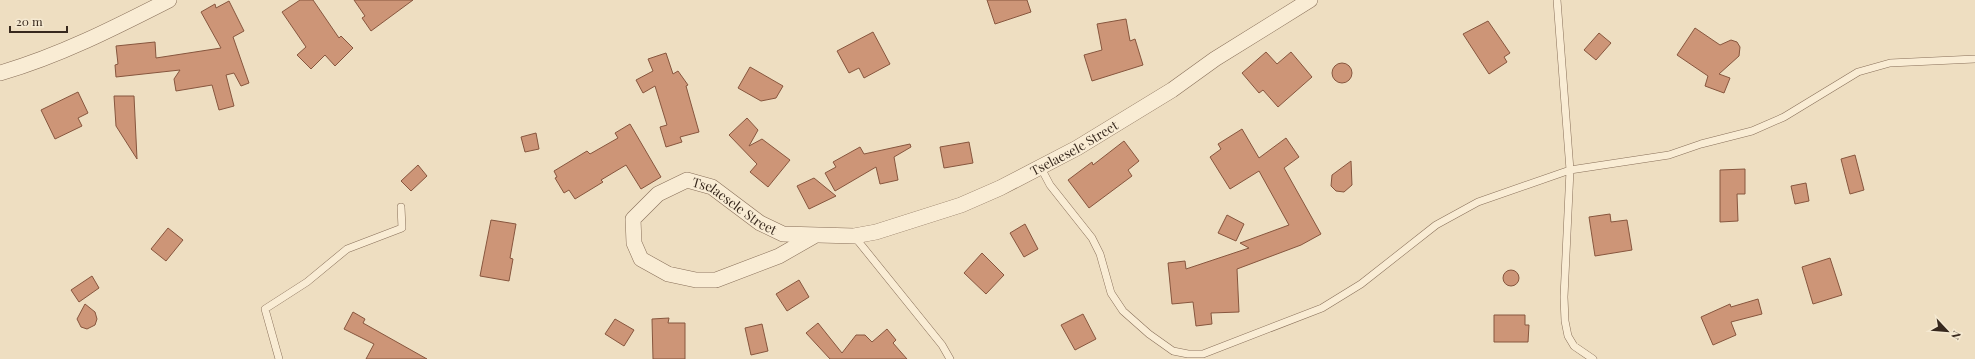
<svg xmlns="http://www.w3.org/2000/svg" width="1975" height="359" font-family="'Playfair Display',serif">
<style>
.building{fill:#cd9577;stroke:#87563e}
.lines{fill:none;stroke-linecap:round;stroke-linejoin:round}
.service-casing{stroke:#886f59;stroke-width:8}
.minor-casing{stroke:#886f59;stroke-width:16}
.service{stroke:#f9ecd4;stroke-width:7}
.minor{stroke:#f9ecd4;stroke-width:15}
.labels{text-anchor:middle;stroke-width:3;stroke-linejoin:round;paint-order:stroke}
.street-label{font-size:13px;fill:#37281d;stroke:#f5e9d1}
</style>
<rect width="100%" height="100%" fill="#eedec1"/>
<path class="building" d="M300 0H313L339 38 341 36 353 48 335 66 325 55 311 69 297 55 306 47 282 12Z
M354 0H413L371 31 362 18 365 16Z
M987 0H1027L1031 12 995 24Z
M229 1 244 31 233 37 249 83 241 86 234 73 226 75 234 106 219 110 212 85 176 91 174 79 180 70 116 77 115 65 118 64 116 46 155 42 156 58 221 48 201 12 215 4 216 8Z
M1126 19 1130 41 1135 39 1143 65 1092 81 1084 55 1102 50 1097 24Z
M1488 21 1510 53 1504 57 1507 62 1489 74 1463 34Z
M1695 28 1720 45 1731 40 1737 42 1740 47 1739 56 1719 74 1730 78 1724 93 1705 86 1708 76 1677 55Z
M873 32 890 64 864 78 859 68 849 73 837 51Z
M1599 33 1611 43 1596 60 1584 50Z
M1266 52 1277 64 1291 52 1312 77 1278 107 1263 90 1259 93 1242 73Z
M666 53 673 74 678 71 688 85 686 86 699 132 680 137 682 142 666 147 660 127 667 125 655 86 643 93 636 80 653 71 648 59Z
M1332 73a10 10 0 1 1 20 0a10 10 0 1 1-20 0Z
M750 67 783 86 776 98 761 101 738 88Z
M78 92 88 113 78 118 82 126 55 139 41 110Z
M114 96H134L137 159 116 126Z
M747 118 758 130 749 146 762 139 790 160 768 187 750 172 757 164 729 135Z
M630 124 661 177 641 189 626 165 601 180 603 182 575 199 569 190 564 193 555 178 557 177 554 171 587 151 590 154 618 138 615 133Z
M1242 129 1259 158 1286 138 1299 157 1284 168 1321 234 1301 245 1237 269 1239 312 1211 313 1212 324 1196 326 1193 302 1172 304 1168 263 1185 261 1186 269 1249 248 1240 243 1289 225 1259 171 1230 189 1210 157 1221 149 1218 144Z
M536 133 539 149 525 152 521 137Z
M1124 141 1139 161 1128 170 1132 176 1089 208 1068 180 1092 162 1093 165Z
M969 142 973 163 944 168 940 147Z
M910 144 911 147 894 157 898 180 880 184 876 167 835 191 825 173 836 167 833 162 860 147 864 154Z
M1855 155 1864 190 1850 194 1841 159Z
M1351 161 1352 185 1344 192 1336 191 1331 186 1332 175Z
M418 165 427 176 411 191 401 181Z
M1745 169V194H1737L1738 221 1720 222V170Z
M814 178 836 196 809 209 797 186Z
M1806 183 1809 201 1795 204 1791 186Z
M1610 214 1611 222 1627 220 1632 250 1595 256 1589 217Z
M1227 215 1244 224 1236 241 1218 233Z
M491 220 516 224 510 258 513 259 509 281 480 276Z
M1025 224 1038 249 1024 257 1010 233Z
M168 228 183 240 166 261 151 249Z
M982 253 1004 275 986 294 964 273Z
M1830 258 1842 295 1813 304 1802 267Z
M1503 278a8 8 0 1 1 16 0a8 8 0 1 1-16 0Z
M92 276 99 288 79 302 71 290Z
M799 280 809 297 787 311 776 294Z
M1758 299 1762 314 1731 322 1736 335 1713 345 1701 317 1730 304 1731 307Z
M85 304 95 312 97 319 95 325 87 329 81 327 77 319Z
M353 312 365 319 363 323 427 359H366L374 344 344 329Z
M1083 314 1096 339 1075 350 1061 325Z
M1494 315H1525V325H1529L1528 342H1494Z
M669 318 668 323H685V359H653L652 319Z
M615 319 634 330 624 346 605 334Z
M818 323 842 353 856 335H865L872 342 887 329 896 340 893 343 907 359H830L806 333Z
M762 324 768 351 751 355 745 328Z"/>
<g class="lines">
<defs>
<path id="service" d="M1557 0 1570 170 1564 297 1565 321 1568 336 1574 346 1593 359
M1041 168 1050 185 1092 238 1100 254 1111 293 1123 311 1149 334 1173 351 1188 354H1203L1322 308 1361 284 1436 225 1478 202 1570 170 1669 155 1701 144 1752 131 1784 117 1858 72 1890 63 1975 59
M854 236 942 345 950 359
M279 359 265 309 307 282 347 249 402 228 401 207"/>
<g id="minor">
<path d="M0 73C59 56 114 28 169 0"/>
<path id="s1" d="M814 236 779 256 716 280H696L668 274 641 259 634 243 633 219 658 194 687 180 712 187 760 223 783 234 854 236 876 232 961 205 1000 188 1077 148 1172 90 1215 59 1310 0"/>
</g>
</defs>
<use href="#service" class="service-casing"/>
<use href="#minor" class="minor-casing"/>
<use href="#service" class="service"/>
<use href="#minor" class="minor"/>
</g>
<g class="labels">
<g class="street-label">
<text dy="5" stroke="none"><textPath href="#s1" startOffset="717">Tselaesele Street</textPath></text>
<text dy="5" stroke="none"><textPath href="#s1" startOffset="351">Tselaesele Street</textPath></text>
</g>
</g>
<g transform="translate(1947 331) rotate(116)" stroke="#f5e9d1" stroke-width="3" paint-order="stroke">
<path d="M0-3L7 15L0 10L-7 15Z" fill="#37281d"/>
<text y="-6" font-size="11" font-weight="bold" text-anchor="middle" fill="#37281d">N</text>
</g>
<path d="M10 26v6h57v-6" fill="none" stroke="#37281d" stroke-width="2"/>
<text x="16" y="26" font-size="12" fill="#37281d" stroke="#f5e9d1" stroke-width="3" paint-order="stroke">20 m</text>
</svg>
